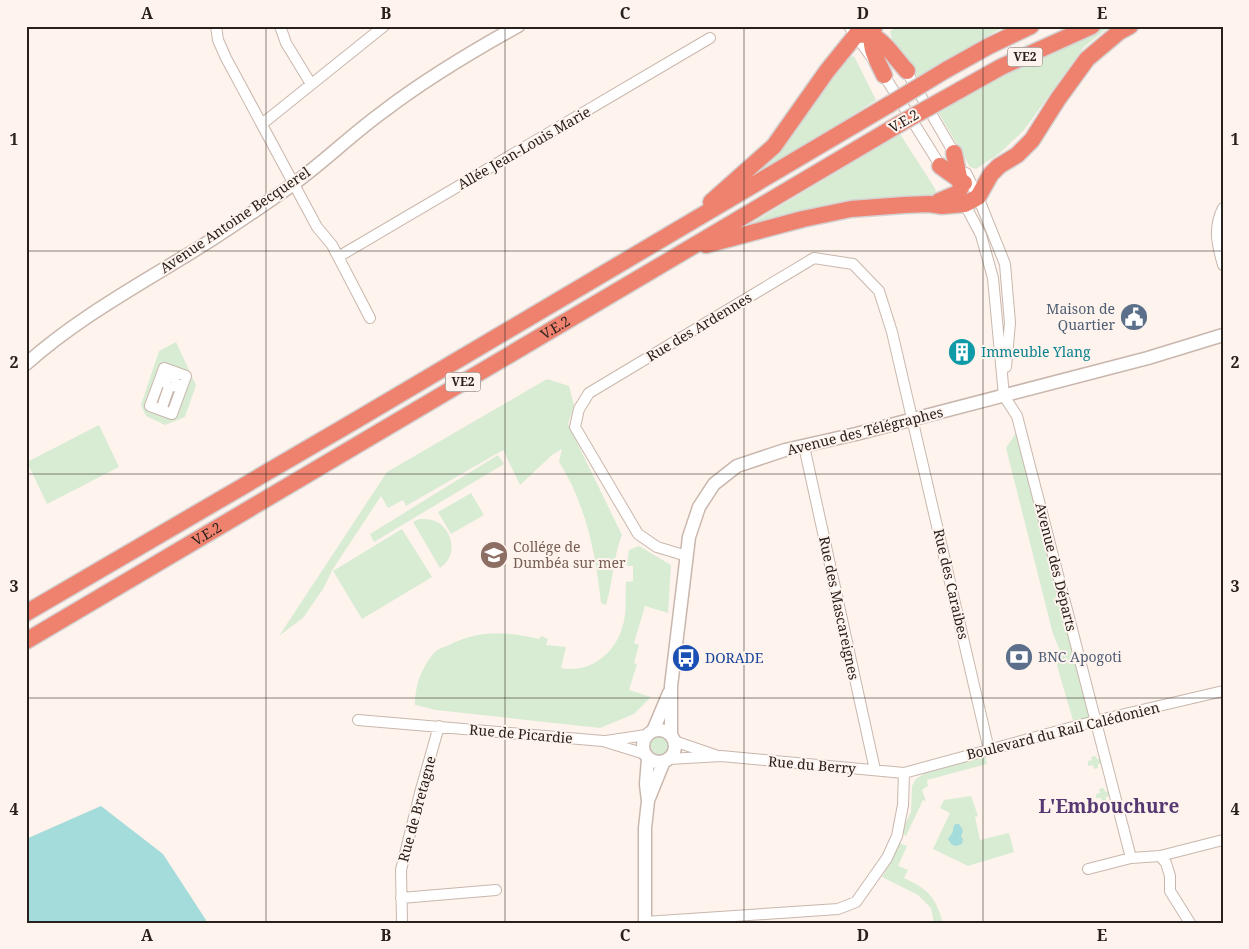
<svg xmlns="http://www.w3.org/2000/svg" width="1249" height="949" font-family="'Noto Serif',serif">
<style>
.green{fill:#d8ecd3}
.water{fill:#a4dbdb}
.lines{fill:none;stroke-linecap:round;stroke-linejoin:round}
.minor-casing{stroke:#c9b7ad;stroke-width:12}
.tertiary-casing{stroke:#c9b7ad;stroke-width:15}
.trunk-casing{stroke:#d4d2d2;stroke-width:19}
.minor{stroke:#fff;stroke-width:10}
.tertiary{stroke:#fff;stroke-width:12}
.trunk{stroke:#ee826f;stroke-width:16}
.trunk-bridge-casing{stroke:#d4d2d2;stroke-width:19;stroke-linecap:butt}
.trunk-bridge{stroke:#ee826f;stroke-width:16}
.grid{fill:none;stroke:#27201c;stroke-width:1;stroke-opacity:0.55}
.labels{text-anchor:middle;stroke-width:4;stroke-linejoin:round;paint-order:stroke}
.shield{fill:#fef3ed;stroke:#685f5b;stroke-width:1}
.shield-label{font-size:12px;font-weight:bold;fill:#27201c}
.street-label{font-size:14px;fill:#27201c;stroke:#fef3ed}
.service-label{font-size:14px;fill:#4e5e75;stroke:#fef3ed;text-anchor:end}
.culture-label{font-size:14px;fill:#0d838f;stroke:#fef3ed;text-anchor:start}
.education-label{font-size:14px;fill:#785e54;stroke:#fef3ed;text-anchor:start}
.transit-label{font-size:14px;fill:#164399;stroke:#fef3ed;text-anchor:start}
.district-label{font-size:19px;font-weight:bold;fill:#563872;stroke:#fef3ed}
.neatline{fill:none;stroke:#27201c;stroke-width:2}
.grid-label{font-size:16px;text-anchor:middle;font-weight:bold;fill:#27201c}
</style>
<rect width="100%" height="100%" fill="#fef3ed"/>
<path class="green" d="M925 26H1005L918 77 892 39 890 31 896 28Z
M1100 26H1110L1084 47 1024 130 1000 153 976 169 970 167 937 110 1048 51Z
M854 56 876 100 760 175 762 168 785 140 843 59Z
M900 134 936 190 933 197 755 226 752 223Z
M176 342 196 385 185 417 165 425 146 416 141 405 159 351Z
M547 379 569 386 574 405 568 424 622 535C613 557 613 582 606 605L601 603C596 555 586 504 559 462L562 449 552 455 520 485 503 450 406 506 403 500 388 508 381 496 333 569 323 589 303 618 279 636 387 472Z
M99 425 119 467 47 504 27 462Z
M1020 427 1095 721 1075 727 1057 666 1060 651 1053 634 1006 448Z
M498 455 504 464 374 542 370 534Z
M471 493 484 515 451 534 438 512Z
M419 519C426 519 433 519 439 523 454 534 457 557 440 568L413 522Z
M402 529 432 577 362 619 333 571Z
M639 546 671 565 668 613 645 606 634 643 639 645 634 663 637 664 629 690 651 697 634 714 600 728 436 710 415 705C415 688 419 675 428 661 430 659 432 654 435 652 438 649 444 647 449 645 478 630 508 631 539 639L541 636 548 639 546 645 566 647 561 668C590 674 616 653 623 625 627 612 625 596 626 582L633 581V566H627L629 550Z
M647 746a11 11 0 1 1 22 0a11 11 0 1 1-22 0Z
M985 756 987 764 927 780 928 786 922 790 926 801 923 800 906 836 901 833 911 812 912 786 916 779 928 771Z
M1096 756 1097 759H1100L1101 764H1098V768L1094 769 1093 765 1088 766V761L1092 760 1091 757Z
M1104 788 1105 792 1108 791 1109 796 1106 797V801H1102L1101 798H1096V794L1100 793 1099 789Z
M971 796 978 816 975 817 980 840 1009 833 1014 852 968 866 933 849 950 813 940 808 944 800Z
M900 843 907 846 898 866 908 870 904 878C929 890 935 896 943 923H934L931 908 918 895 882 877Z"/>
<path class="water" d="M101 806 163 854 206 920 205 923H26V839Z
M955 824H959L963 830 961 837 963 839 962 844 955 846 951 844 948 839 953 832V828Z"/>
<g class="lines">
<defs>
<path id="minor" d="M216 26 218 40 226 58 317 227 332 245 370 318
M280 26 286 43 311 84
M849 26 872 58
M904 67 957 158
M882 72 943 170
M262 124 384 26
M966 173 978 197 1005 264 1010 323 1006 367
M963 201 981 235 993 278 1004 396 1017 416 1131 858
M1223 208C1213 228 1217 244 1223 265
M338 257 710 38
M164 368 186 376 172 414 150 406Z
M167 383a4 4 0 1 1 8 0a4 4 0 1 1-8 0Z
M161 410 169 387
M804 446 875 770
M687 556 657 547 638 534 575 427 579 409 589 393 814 258 853 264 879 291 892 332 989 750
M358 720 603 741 645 754
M606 741 646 735
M674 741 715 755
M669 759 721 756 904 773 1095 721 1223 691
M1160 856 1166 863 1170 876V891L1190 923
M1088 869 1131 858 1160 856 1223 840
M401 898 496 890
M645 922 838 909 856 902 887 858 897 836 903 805 904 773
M402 923 401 870 420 793 439 726"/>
<path id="tertiary" d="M26 364C81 315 146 281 208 242 236 224 265 204 292 185 324 162 352 134 384 111 426 79 471 52 518 26
M643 746a16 16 0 1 1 32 0a16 16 0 1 1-32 0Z
M653 731 669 693
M671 735V686L689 537 699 507 714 484 737 466 785 450 856 434 1148 358 1223 335
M649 798 664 761
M645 923V828L648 801 646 784 648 759"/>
<g id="trunk">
<path d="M874 28C867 45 877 60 884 75"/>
<path d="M856 35C861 35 867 34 872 36 884 40 898 62 907 71"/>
<path d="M946 70 989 46 1031 26"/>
<path d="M960 90 1001 67 1092 26"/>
<path d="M940 166 964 183"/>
<path d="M939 201 958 193 961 187 954 153"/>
<path d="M711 202 774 146 827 71 856 35 865 26"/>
<path d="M706 245 803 219 851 209 904 205 929 204 942 206 965 204 978 197 991 174 999 166 1017 155 1032 140 1058 99 1087 59 1119 32 1130 26"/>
<path d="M26 613 353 422 890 104"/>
<path id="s1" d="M26 641 901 123"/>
</g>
</defs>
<use href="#minor" class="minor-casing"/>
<use href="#tertiary" class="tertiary-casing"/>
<use href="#trunk" class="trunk-casing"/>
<use href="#minor" class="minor"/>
<use href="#tertiary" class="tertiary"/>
<use href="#trunk" class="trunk"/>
<defs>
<path id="trunk-bridge" d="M890 104 946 70
M901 123 960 90"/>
</defs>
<use href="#trunk-bridge" class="trunk-bridge-casing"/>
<use href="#trunk-bridge" class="trunk-bridge"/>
</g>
<path class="grid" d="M266 26V923M505 26V923M744 26V923M983 26V923M26 251H1223M26 474H1223M26 698H1223"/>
<defs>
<symbol id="civic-disc" viewBox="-11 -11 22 22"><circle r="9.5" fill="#5c6f8a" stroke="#fef3ed"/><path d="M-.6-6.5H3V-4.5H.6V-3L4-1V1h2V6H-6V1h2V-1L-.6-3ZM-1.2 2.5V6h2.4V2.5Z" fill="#fff"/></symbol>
<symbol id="building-disc" viewBox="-11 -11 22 22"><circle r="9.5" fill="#0f9aa8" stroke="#fef3ed"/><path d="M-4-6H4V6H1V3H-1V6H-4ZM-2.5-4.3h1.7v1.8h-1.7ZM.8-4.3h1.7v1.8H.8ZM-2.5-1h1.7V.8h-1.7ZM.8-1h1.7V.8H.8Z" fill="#fff"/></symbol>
<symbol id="school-disc" viewBox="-11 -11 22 22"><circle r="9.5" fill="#8d6e63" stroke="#fef3ed"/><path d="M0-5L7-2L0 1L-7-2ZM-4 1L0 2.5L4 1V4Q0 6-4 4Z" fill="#fff"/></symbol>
<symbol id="bank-disc" viewBox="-11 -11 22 22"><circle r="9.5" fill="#5c6f8a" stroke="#fef3ed"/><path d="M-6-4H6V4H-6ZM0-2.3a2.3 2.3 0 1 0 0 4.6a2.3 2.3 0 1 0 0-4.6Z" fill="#fff"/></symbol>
<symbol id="bus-disc" viewBox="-11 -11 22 22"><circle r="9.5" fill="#1a4fb4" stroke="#fef3ed"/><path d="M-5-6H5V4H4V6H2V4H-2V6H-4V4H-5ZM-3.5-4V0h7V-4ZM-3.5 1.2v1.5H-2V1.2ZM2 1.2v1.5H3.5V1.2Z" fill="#fff"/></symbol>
</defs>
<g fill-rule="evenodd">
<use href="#civic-disc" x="1118" y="301" width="32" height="32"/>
<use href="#building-disc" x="946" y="336" width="32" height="32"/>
<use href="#school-disc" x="478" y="539" width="32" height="32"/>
<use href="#bank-disc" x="1003" y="641" width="32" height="32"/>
<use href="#bus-disc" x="670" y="642" width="32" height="32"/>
</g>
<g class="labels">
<g class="shield">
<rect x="1007.5" y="47.5" width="35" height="19" rx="4"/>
<rect x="445.5" y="372.5" width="35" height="19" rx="4"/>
</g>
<g class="shield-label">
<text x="1025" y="61">VE2</text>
<text x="463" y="386">VE2</text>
</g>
<g class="street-label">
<text transform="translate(904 121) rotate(-30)" y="5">V.E.2</text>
<text transform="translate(524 148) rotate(-30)" y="5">Allée Jean-Louis Marie</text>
<text transform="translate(235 220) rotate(-34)" y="5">Avenue Antoine Becquerel</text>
<text transform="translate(699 327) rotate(-31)" y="5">Rue des Ardennes</text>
<text dy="5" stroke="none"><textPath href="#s1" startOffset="615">V.E.2</textPath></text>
<text transform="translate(865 431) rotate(-14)" y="5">Avenue des Télégraphes</text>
<text dy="5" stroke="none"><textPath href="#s1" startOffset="210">V.E.2</textPath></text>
<text transform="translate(1056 567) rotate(76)" y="5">Avenue des Départs</text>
<text transform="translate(951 584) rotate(77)" y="5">Rue des Caraibes</text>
<text transform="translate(839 608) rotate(78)" y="5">Rue des Mascareignes</text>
<text transform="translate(1063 731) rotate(-14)" y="5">Boulevard du Rail Calédonien</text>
<text transform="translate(521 734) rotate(5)" y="5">Rue de Picardie</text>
<text transform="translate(812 765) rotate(5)" y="5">Rue du Berry</text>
<text transform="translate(417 809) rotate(-75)" y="5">Rue de Bretagne</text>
</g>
<g class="service-label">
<text x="1115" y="314">Maison de<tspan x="1115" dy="16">Quartier</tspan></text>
<text x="1038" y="662" text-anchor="start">BNC Apogoti</text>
</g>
<g class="culture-label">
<text x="981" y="357">Immeuble Ylang</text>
</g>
<g class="education-label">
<text x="513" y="552">Collége de<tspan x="513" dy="16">Dumbéa sur mer</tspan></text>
</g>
<g class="transit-label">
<text x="705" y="663">DORADE</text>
</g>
<g class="district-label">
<text x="1109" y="813">L'Embouchure</text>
</g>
</g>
<rect width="1249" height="949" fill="none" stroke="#fef3ed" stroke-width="55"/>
<rect x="28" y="28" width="1194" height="894" class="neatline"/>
<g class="grid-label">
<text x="147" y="19">A</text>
<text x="386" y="19">B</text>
<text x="625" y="19">C</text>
<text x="863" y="19">D</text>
<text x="1102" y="19">E</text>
<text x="14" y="145">1</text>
<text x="1235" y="145">1</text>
<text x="14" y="368">2</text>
<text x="1235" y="368">2</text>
<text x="14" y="592">3</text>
<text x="1235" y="592">3</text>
<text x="14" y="815">4</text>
<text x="1235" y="815">4</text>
<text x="147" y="941">A</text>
<text x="386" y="941">B</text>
<text x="625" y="941">C</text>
<text x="863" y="941">D</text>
<text x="1102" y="941">E</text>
</g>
</svg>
